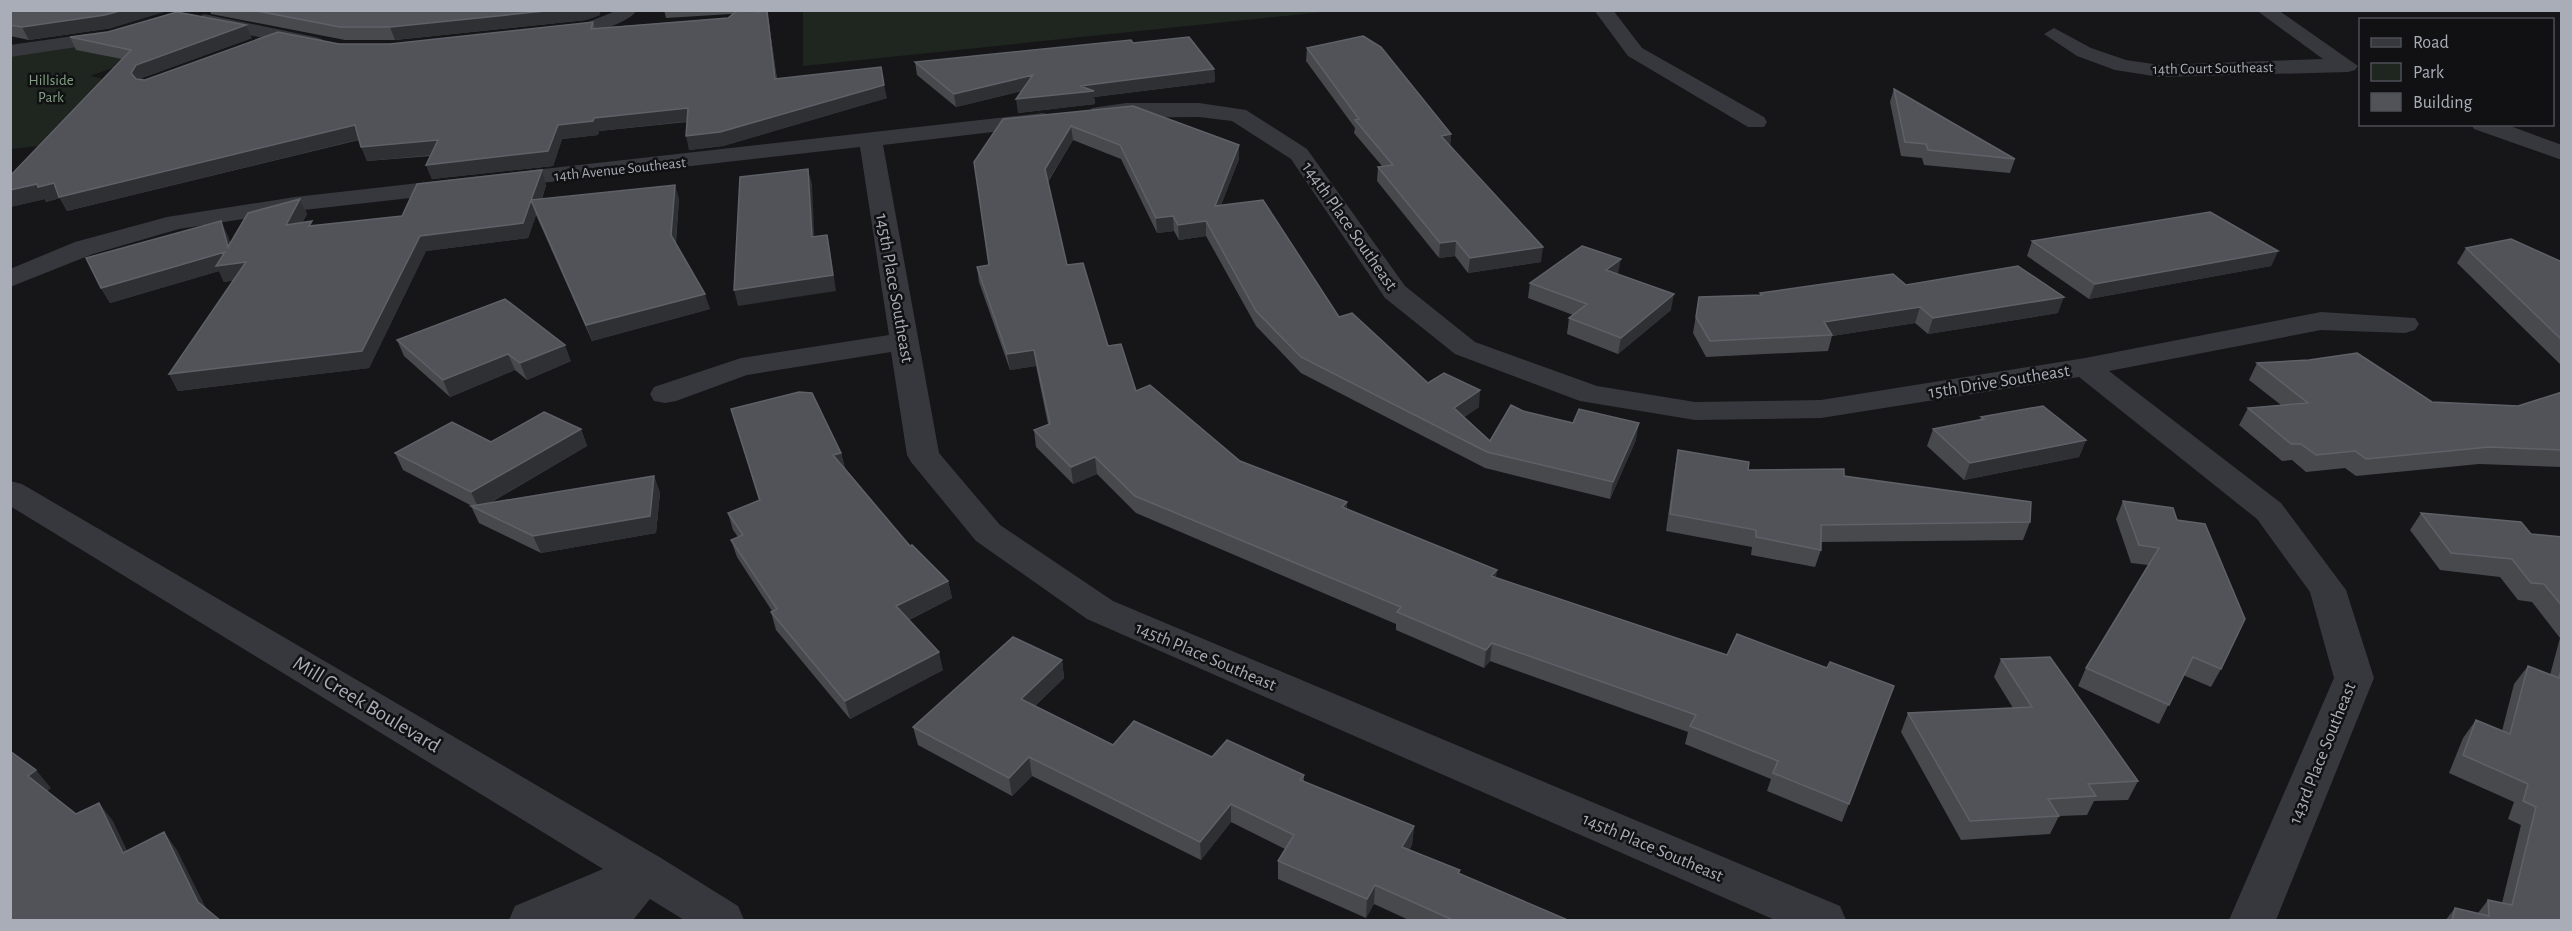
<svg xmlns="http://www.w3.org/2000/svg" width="2572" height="931" font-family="'Alegreya Sans',sans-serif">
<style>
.green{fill:#1e261f}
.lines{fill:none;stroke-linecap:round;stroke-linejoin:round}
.minor{fill:#37383d;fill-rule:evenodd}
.wall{fill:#47494d}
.shaded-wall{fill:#2f3033}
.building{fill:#525359;stroke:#5f6168;stroke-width:1.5}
.labels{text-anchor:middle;stroke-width:5;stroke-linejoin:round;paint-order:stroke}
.far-street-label{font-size:15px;fill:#a8adb8;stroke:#111113}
.far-park-label{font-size:15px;fill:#7fa381;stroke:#111113}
.street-label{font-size:18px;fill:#a8adb8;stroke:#111113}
.near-street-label{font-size:21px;fill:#a8adb8;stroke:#111113}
</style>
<rect width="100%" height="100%" fill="#161618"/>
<path class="green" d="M803 11V10L1332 11 803 66Z
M229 26 90 76 130 85 56 144 11 149 10 51Z"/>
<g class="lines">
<path class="minor" d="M618 10H637C629 26 552 49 541 33L544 29 586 23Z
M1594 10H1613L1642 48 1764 117 1767 122 1764 127H1748L1628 56Z
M2256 10H2278L2358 66 2355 70 2348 72 2160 77 2115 70 2077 56 2044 34 2054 28 2091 48 2126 60 2160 65 2323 59Z
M204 14 315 37 322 39 325 43 322 47 315 49 197 24 194 20Z
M116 30 123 32 126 36 123 40 10 57V45Z
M1126 103H1199L1246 110 1307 149 1405 286 1475 342 1597 386 1695 402 1821 400 2085 358 2321 312 2415 318 2419 324 2415 330 2405 333 2321 330 2109 371 2281 503 2346 590 2374 678 2276 920H2229L2334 678 2310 592 2257 519 2079 377 1821 418 1695 420 1580 401 1455 354 1385 298 1291 159 1232 121 1199 117 1092 118 1089 113 1092 108Z
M1043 113 1051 115 1054 120 1051 125 883 145 939 453 1000 525 1113 601 1840 906 1846 920H1775L1087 619 976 541 911 462 907 455 891 352 747 375 676 401 665 403 654 401 650 394 654 387 741 358 889 335 860 147 295 211 179 229 93 254 10 287V269L75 242 167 217 295 197Z
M2471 124H2505L2562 145V160L2474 129Z
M10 481 22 484 661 858 738 906 744 920H684L650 899 633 920H509L515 906 603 869 10 506Z"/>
</g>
<path class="wall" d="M10 10 112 28 29 40 10 36Z
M210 10H600V15L586 20 395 40H345L211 14Z
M664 10H760V12L767 11 769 23 777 79 887 98 723 146 689 150 687 122 599 131 598 135 562 139 553 166 432 179 426 165 431 156 367 161 359 140 67 211 60 198 46 202 45 199 10 207V176L122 59 76 50 70 37 252 38 142 78 141 80H145L339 44H390L593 22 595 28 728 18 732 15 731 14 666 18Z
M1133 43 1214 69 1215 82 1094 97 1095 104 1018 113 1022 91 956 107 917 75 915 62Z
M1307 48 1451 134 1450 146 1541 262 1468 273 1455 256 1439 258 1377 181 1378 167 1382 166 1354 133 1355 128 1306 61Z
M1894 89 2015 159 2010 173 1924 165 1922 158 1901 156 1890 102Z
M1133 106 1239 159 1221 205 1339 317 1428 383 1479 407 1464 417 1490 441 1523 411 1636 440 1610 499 1485 468 1301 373 1256 326 1206 236 1179 240 1174 231 1157 233 1121 159 1073 140 1048 182 1067 265 1108 346 1136 391 1240 461 1347 502V509L1496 578 1727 655 1827 668 1894 686 1842 822 1767 791 1771 779 1685 744 1688 732 1490 661 1484 668 1396 630V624L1136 513 1097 474 1073 484 1036 447 1034 430 1048 424 1036 366 1010 370 979 282 977 267 989 265 1003 119Z
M546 185 542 199H679L676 243 710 309 592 341 536 215 528 238 426 251 369 368 178 391 169 374 234 280 224 282 219 271 110 303 101 288 228 236 230 243 300 199 307 214 302 223 314 226 402 216Z
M2032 241 2278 251 2271 266 2089 299 2027 256Z
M2466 248 2562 262V366L2457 263Z
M1618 274 1671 310 1618 354 1567 334 1569 318 1573 315 1528 298 1530 283Z
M1906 285 2058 313 1928 334 1915 323 1832 336 1828 351 1706 357 1693 333 1699 297 1760 295V293Z
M397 340 571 361 527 380 515 370 450 397 404 356Z
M2257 363 2432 402 2518 406 2562 392V467L2479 464 2356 476 2345 468 2306 472 2292 460 2282 461 2239 425 2248 408 2281 405 2249 380Z
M1981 417 2086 440 2079 457 1964 480 1927 446 1933 429 1980 420Z
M736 426 841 453 845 468 910 546 948 581 952 598 909 620 943 670 850 719 776 630 771 612 772 611 737 557 731 540 738 537 733 530 728 513 759 501Z
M581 429 587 446 490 503 654 476 660 493 656 533 541 553 479 523 471 506H472L403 470 395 453 491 442Z
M1678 450 1748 470 1844 476 2030 522 2023 540 1821 542V550L1815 567 1751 555 1752 547 1666 531 1675 467Z
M2123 501 2173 508 2221 669 2211 687 2183 675 2159 724 2078 686 2086 668 2148 565 2131 563 2116 519Z
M2421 513 2531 534 2562 537V921H2445L2455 908 2478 913 2488 900 2502 903 2521 825 2508 819 2514 802 2449 773 2463 738 2476 720 2502 731 2514 684 2528 666 2550 675 2560 638 2532 602 2518 600 2500 577 2440 570 2410 530Z
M2001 659 2138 781 2128 800 2094 801 2087 815 2059 816 2050 834 1961 840 1901 732 1908 713 2013 708 1994 677Z
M1062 660 1064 678 1035 706 1113 745 1212 757 1304 775V781L1414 826 1412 845 1409 850 1460 870 1459 874 1570 921H1411L1374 904 1366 918 1278 879V861L1285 849 1231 822 1201 860 1032 776 1012 796 918 745 913 727Z"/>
<path class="shaded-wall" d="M123 10H171L112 28 29 40 22 27Z
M555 10H600V15L586 20 395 40 390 27Z
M767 11 769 23 778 92 775 79Z
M246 25 252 38 142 78 138 86 131 73 136 65Z
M1214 69 1215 82 1094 97 1095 104 1018 113 1016 99 1080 86Z
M1033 75 1034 88 956 107 954 94Z
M884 85 887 98 723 146 689 150 686 136Z
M688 108 691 121 599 131 598 135 562 139 553 166 432 179 426 165 558 125 594 118Z
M355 125 361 139 67 211 60 198 46 202 45 199 10 207V190L37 184 54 183Z
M1071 126 1073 140 1046 184 1045 169Z
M1451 134 1450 148 1441 136Z
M438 140 443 154 367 161 361 147Z
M1239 145V159L1215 221V206Z
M808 169 812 184 815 252 812 237Z
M542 170 546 185 537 213 531 200Z
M675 185 679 199 675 250 671 235Z
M300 199 307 214 293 239 286 225Z
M531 200 536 215 528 238 426 251 369 368 178 391 169 374 420 236Z
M1173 216 1174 231 1157 233 1156 218Z
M221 221 228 236 236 262 228 247Z
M1206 221V236L1179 240 1178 225Z
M827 235 830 250 836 291 738 306 734 290Z
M1456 241 1455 256 1439 258 1440 243Z
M1543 247 1541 262 1468 273 1470 258Z
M2278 251 2271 266 2089 299 2095 284Z
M225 252 246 262 254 278 224 282 219 271 110 303 101 288Z
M1621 259 1618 274 1606 270Z
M705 294 710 309 592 341 586 325Z
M1674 294 1671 310 1618 354 1621 338Z
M2064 297 2058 313 1928 334 1933 318Z
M1920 307 1915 323 1832 336 1824 322Z
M565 345 571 361 527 380 520 363Z
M1034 350 1036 366 1010 370 1007 354Z
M508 354 515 370 450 397 443 380Z
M1480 390 1479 407 1452 424 1454 408Z
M1639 423 1636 440 1610 499 1613 482Z
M581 429 587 446 479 509 471 492Z
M2086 440 2079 457 1964 480 1970 463Z
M841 453 845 470 833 455Z
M1095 457 1097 474 1073 484 1071 467Z
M654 476 660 493 656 533 541 553 533 536Z
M1347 502 1346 519 1342 507Z
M1497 570 1495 587 1491 576Z
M948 581 952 598 900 624 896 606Z
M1492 643 1490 661 1484 668 1486 650Z
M939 652 943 670 850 719 845 701Z
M1062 660 1064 678 1023 717 1021 699Z
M1029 757 1032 776 1012 796 1009 778Z
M36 770 51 788 43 795 28 776Z
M99 803 113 821 137 871 123 853Z
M1231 804V822L1201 860 1200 842Z
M1414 826 1412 845 1401 865 1402 847Z
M164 832 177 850 212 920 198 902Z
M1375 885 1374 904 1366 918 1367 899Z"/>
<path class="building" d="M10 10H123L105 15 22 27 10 25Z
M252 10H555L390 27H340Z
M738 10H757V12L767 11 775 79 881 67 884 85 720 132 686 136 688 108 594 118 593 121 558 125 548 151 426 165 438 140 361 147 355 125 59 197 54 183 38 187 37 184 10 190V176L131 50 70 37 108 32 177 12 246 25 136 65 131 73 136 79 145 80 278 32 339 44H390L593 22 591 29 728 18Z
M1363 36 1381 47 1451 134 1441 136 1543 247 1470 258 1456 241 1440 243 1378 167 1393 165 1355 120 1359 119 1307 48Z
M1189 37 1214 69 1080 86 1094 91 1016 99 1033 75 954 94 915 62 1131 40 1133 43Z
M1894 89 1944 118 2015 159 1928 150 1926 144 1905 142Z
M1133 106 1239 145 1215 206 1263 200 1339 317 1352 313 1428 383 1444 373 1480 390 1454 408 1490 441 1511 405 1523 411 1573 423 1579 409 1639 423 1613 482 1487 452 1301 357 1256 311 1206 221 1178 225 1173 216 1156 218 1120 145 1071 126 1045 169 1067 265 1083 263 1108 346 1121 344 1136 391 1150 385 1240 461 1347 502 1342 507 1497 570 1491 576 1727 655 1737 634 1827 668 1830 662 1894 686 1849 804 1773 773 1778 761 1690 726 1696 715 1492 643 1486 650 1397 612 1401 607 1135 496 1095 457 1071 467 1034 430 1050 424 1034 350 1007 354 977 267 989 265 974 162 1003 119Z
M808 169 812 237 827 235 833 275 734 290 740 177Z
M542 170 531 200 675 185 671 235 705 294 586 325 531 200 523 223 420 236 362 351 169 374 246 262 216 266 225 252 101 288 86 258 221 221 228 247 248 213 300 199 286 225 312 221 309 226 402 216 417 184Z
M2210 212 2278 251 2095 284 2032 241Z
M2511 239 2562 262V340L2466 248Z
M1582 246 1621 259 1606 270 1674 294 1621 338 1569 318 1587 304 1530 283Z
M2018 266 2064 297 1933 318 1920 307 1824 322 1832 335 1710 341 1696 317 1699 297 1762 295 1760 293 1893 274 1906 285Z
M505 299 565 345 520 363 508 354 443 380 397 340Z
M2357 353 2432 402 2518 406 2562 392V450L2489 447 2366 459 2355 451 2316 455 2301 444H2291L2248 408 2308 403 2257 363 2309 360Z
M799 392 812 393 841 453 833 455 910 546 912 545 948 581 896 606 939 652 845 701 771 612 777 609 731 540 743 535 728 513 760 500 731 409Z
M2043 406 2086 440 1970 463 1933 429 1984 419 1981 417Z
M544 412 581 429 471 492 395 453 452 422 491 442Z
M1678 450 1749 462 1748 470 1844 469V476L2031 502 2030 522 1821 525V550L1756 537V530L1670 514Z
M654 476 650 516 533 536 471 506Z
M2123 501 2173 508 2177 520 2205 524 2245 619 2221 669 2193 657 2169 705 2086 668 2159 548 2139 545Z
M2421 513 2521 522 2531 534 2562 537V606L2544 584 2531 583 2512 559 2451 553Z
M1013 637 1062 660 1021 699 1113 745 1134 721 1212 757 1227 740 1304 775 1300 780 1414 826 1402 847 1460 870 1458 873 1570 921H1455L1375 885 1367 899 1278 861 1294 835 1231 804 1200 842 1029 757 1009 778 913 727Z
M2050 657 2138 781 2088 784 2096 796 2048 799 2059 816 1970 821 1908 713 2032 707 2001 659Z
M2528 666 2559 678 2562 667V921H2452L2455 908 2489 916 2488 900 2512 905 2536 807 2523 801 2528 784 2463 755 2476 720 2510 734Z
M10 751 36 770 28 776 76 814 99 803 123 853 164 832 198 902 221 921H10Z"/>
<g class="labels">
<g class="far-street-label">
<text transform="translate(2213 68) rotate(-1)" y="5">14th Court Southeast</text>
<text transform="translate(620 169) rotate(-6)" y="5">14th Avenue Southeast</text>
</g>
<g class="far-park-label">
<text x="51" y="85">Hillside<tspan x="51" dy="17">Park</tspan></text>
</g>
<g class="street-label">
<text transform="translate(1350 226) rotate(55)" y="6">144th Place Southeast</text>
<text transform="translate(895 288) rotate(80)" y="6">145th Place Southeast</text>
<text transform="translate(1999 381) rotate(-9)" y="6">15th Drive Southeast</text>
<text transform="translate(1206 656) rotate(23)" y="6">145th Place Southeast</text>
<text transform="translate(2322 753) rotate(-68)" y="6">143rd Place Southeast</text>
<text transform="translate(1653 847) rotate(23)" y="6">145th Place Southeast</text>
</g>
<g class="near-street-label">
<text transform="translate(367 704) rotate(31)" y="7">Mill Creek Boulevard</text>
</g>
</g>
<rect width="2572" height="931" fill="none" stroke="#a8adb8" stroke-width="24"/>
<rect x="2359" y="18" width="195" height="108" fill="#111113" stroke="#4d4f55" stroke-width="1.5"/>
<rect x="2371" y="38" width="30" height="9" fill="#37383d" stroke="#4d4f55" stroke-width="1.5"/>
<text x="2413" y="48" font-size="18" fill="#a8adb8">Road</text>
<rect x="2371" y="63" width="30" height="18" fill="#1e261f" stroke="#4d4f55" stroke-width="1.5"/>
<text x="2413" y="78" font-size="18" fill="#a8adb8">Park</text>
<rect x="2371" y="93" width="30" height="18" fill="#525359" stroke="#4d4f55" stroke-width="1.5"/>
<text x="2413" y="108" font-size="18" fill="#a8adb8">Building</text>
</svg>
